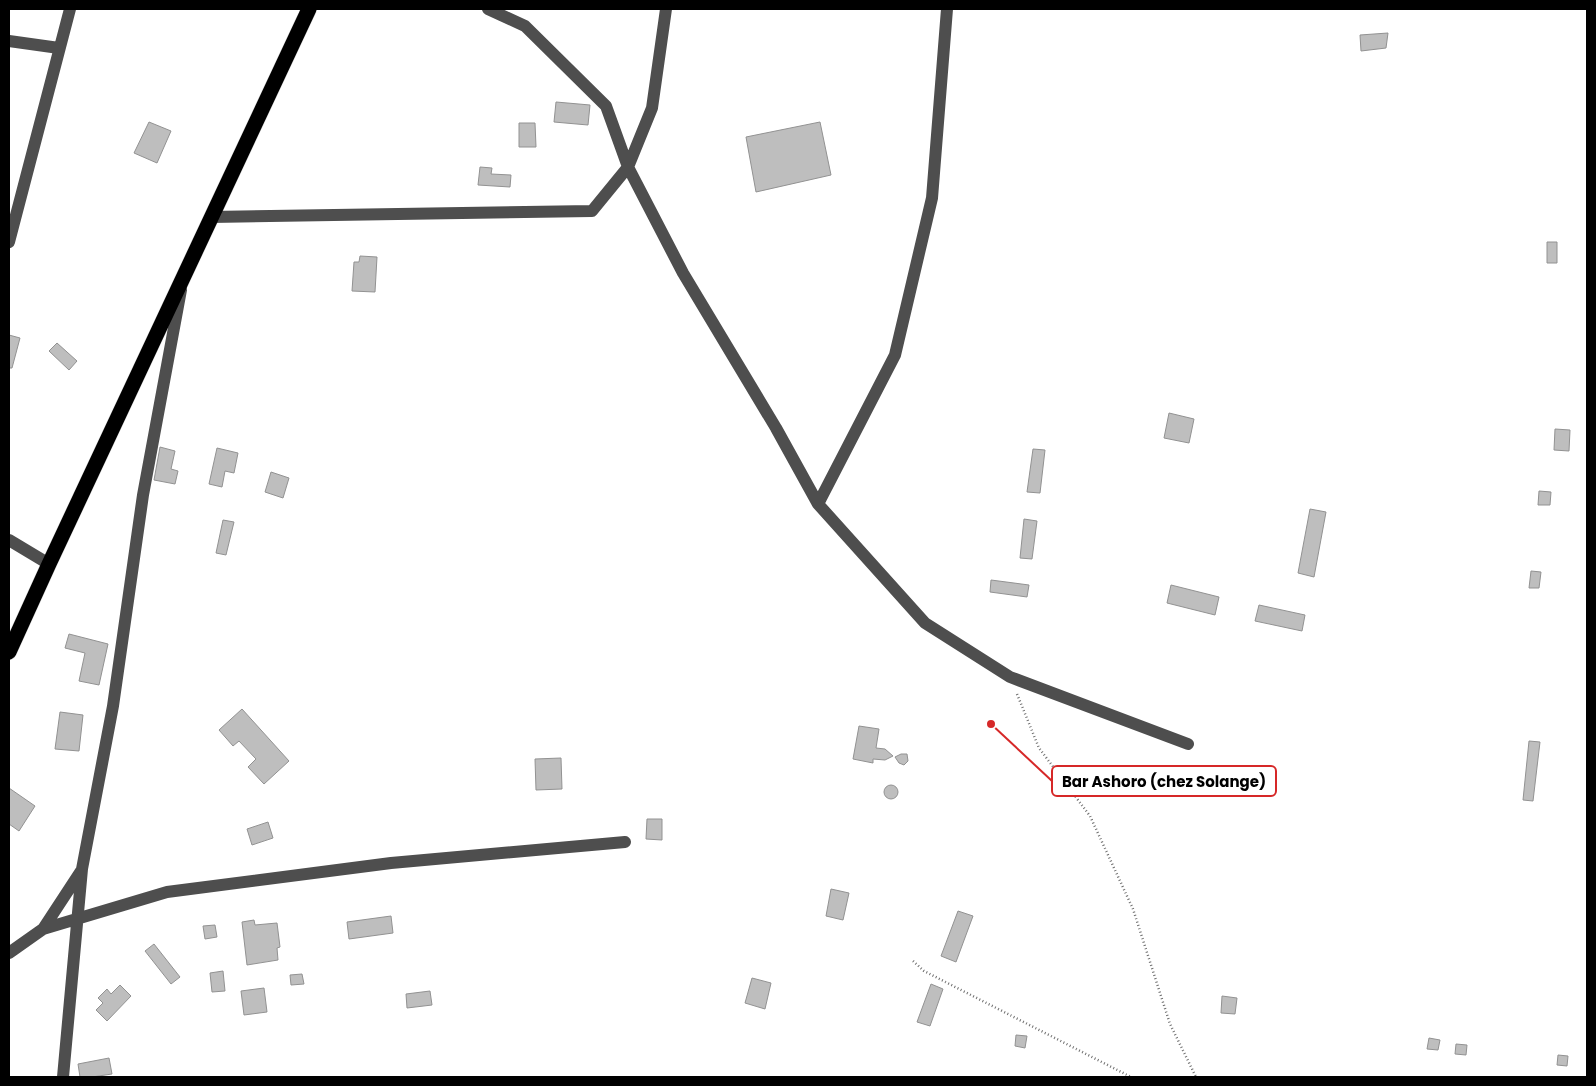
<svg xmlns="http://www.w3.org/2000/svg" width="1596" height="1086" font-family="Poppins,sans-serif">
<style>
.building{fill:#bebebe;stroke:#929292}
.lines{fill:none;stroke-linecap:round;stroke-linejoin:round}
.highway-casing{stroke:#dbdbdb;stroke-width:16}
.path{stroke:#707070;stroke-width:2.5;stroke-dasharray:1 2.5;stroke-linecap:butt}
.minor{stroke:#4e4e4e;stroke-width:12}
.highway{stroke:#000;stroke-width:15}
.leader{fill:none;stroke:#d62828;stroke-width:2}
.callout-dot{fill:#d62828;stroke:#fff;stroke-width:2}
.callout{fill:#fff;stroke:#d62828;stroke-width:2}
.callout-label{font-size:15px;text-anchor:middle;font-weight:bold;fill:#000}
</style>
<rect width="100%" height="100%" fill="#fff"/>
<path class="building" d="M1388 33 1386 48 1361 51 1360 35Z
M556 102 590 105 588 125 554 122Z
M149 122 171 131 157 163 134 153Z
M820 122 831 175 756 192 746 137Z
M519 123H535L536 147H519Z
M480 167 492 168 491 174 511 175 510 187 478 185Z
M1547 242H1557V263H1547Z
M360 256 377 257 375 292 352 291 354 262H359Z
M9 335 20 338 12 368H9Z
M57 343 77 361 69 370 49 351Z
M1169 413 1194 419 1189 443 1164 438Z
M1555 429 1570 430 1569 451 1554 450Z
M160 447 175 451 171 469 178 471 175 484 154 480Z
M217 448 238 453 234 473 225 471 222 487 209 484Z
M1033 449 1045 450 1040 493 1027 492Z
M271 472 289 478 283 498 265 492Z
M1539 491 1551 492 1550 505H1538Z
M1310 509 1326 512 1314 577 1298 573Z
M1024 519 1037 521 1032 559 1020 558Z
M223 520 234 522 226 555 216 553Z
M1531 571 1541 572 1539 588H1529Z
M991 580 1029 585 1027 597 990 592Z
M1171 585 1219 597 1215 615 1167 603Z
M1259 605 1305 615 1302 631 1255 621Z
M69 634 108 644 99 685 79 681 85 653 65 648Z
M242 709 289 761 264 784 248 767 256 759 239 741 233 746 219 730Z
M60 712 83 715 79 751 55 749Z
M859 726 879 729 876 748 885 749 893 756 885 760 873 759V763L853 759Z
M1529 741 1540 742 1533 801 1523 800Z
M901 754H907L908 761 904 765 899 763 895 757Z
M561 758 562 789 536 790 535 759Z
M884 792a7 7 0 1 1 14 0a7 7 0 1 1-14 0Z
M9 788 35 806 19 831 9 824Z
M647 819H662V840L646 839Z
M268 822 273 838 252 845 247 829Z
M831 889 849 893 843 920 826 916Z
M958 911 973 916 956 962 941 956Z
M391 916 393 933 349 939 347 922Z
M254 920 255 925 277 923 280 947 277 948 278 960 247 965 242 922Z
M215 925 217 937 205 939 203 926Z
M154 944 180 977 171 984 145 951Z
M223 971 225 991 212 992 210 973Z
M302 974 304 984 291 985 290 975Z
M752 978 771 983 765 1009 745 1003Z
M931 984 943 989 930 1026 917 1022Z
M120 985 131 996 107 1021 96 1010 103 1003 98 998 107 989 111 994Z
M264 988 267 1012 244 1015 241 991Z
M430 991 432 1005 407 1008 406 994Z
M1222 996 1237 998 1235 1014 1221 1013Z
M1016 1035 1027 1036 1025 1048 1015 1046Z
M1429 1038 1440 1040 1438 1050 1427 1049Z
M1456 1044 1467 1045 1466 1055 1455 1054Z
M1558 1055 1568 1056 1567 1066 1557 1065Z
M109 1058 112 1074 92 1077H80L78 1064Z"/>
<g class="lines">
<defs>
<path id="highway" d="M9 652 49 564 309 9"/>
</defs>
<use href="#highway" class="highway-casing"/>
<path class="path" d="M1017 694 1039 748 1090 816 1133 909 1170 1024 1196 1077
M913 961 924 971 1131 1077"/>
<path class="minor" d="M488 9 525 26 606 106 628 167 683 273 776 428 818 504 925 623 1010 677 1188 744
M9 41 59 48
M211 217 592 211 628 167 652 108 666 9
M9 242 70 9
M818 504 895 355 932 198 947 9
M9 540 49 564
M43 929 167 892 391 863 625 842
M9 953 43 929 81 871
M63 1077 82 869 113 706 143 495 181 290"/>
<use href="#highway" class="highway"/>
</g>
<path class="leader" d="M991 724L1052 781"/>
<circle class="callout-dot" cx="991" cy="724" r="5"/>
<rect class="callout" x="1052" y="766" width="224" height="30" rx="5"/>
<g class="callout-label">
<text x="1164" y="787">Bar Ashoro (chez Solange)</text>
</g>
<rect width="1596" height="1086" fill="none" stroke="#000000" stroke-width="20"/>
</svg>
